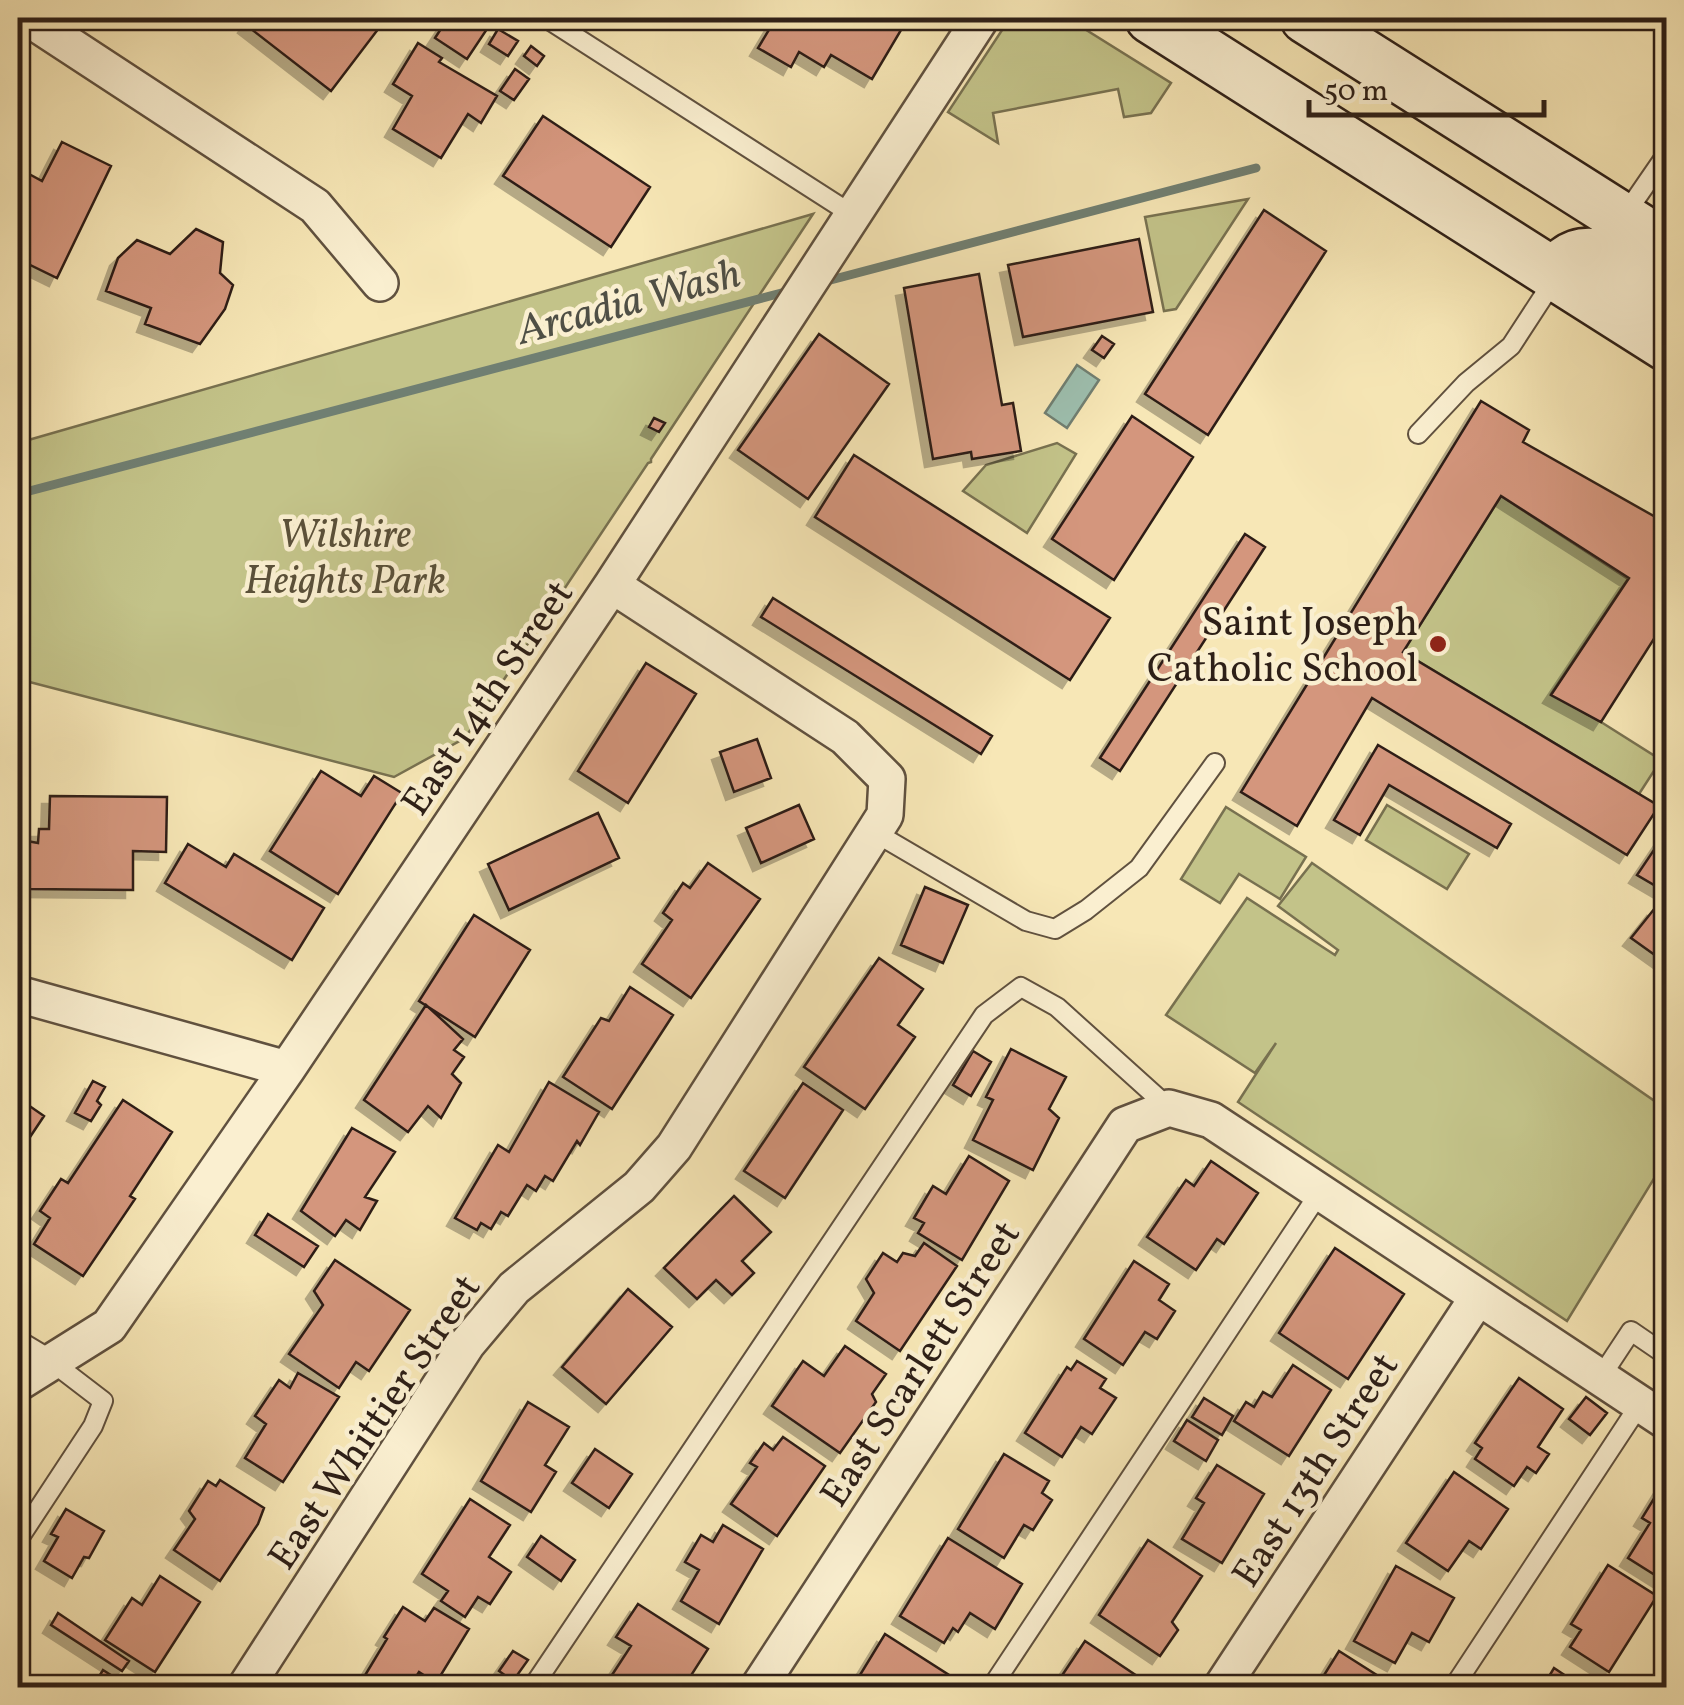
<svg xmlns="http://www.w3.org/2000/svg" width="1684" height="1705" font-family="Vollkorn,serif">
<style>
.green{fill:#c3c389;stroke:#787150;stroke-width:2.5}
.water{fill:#9dbfaf;stroke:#707f72;stroke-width:2.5}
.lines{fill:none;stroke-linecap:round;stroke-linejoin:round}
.stream{stroke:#707f72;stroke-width:9}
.building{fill:#d4967d;stroke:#2d1f17;stroke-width:2.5;filter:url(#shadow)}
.service-casing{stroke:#60513f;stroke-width:22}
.minor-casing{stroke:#60513f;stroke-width:40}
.secondary-casing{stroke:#2d1f17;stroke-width:55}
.service{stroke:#faefd0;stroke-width:18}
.minor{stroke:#faefd0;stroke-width:35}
.secondary{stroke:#faefd0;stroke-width:50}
.poi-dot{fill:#8f2418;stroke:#faefd0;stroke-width:4}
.labels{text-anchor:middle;stroke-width:9;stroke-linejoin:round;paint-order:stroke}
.park-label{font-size:40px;font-style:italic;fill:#5a5039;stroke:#faefd0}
.poi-label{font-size:40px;fill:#2d1f17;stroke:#faefd0;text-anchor:end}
.street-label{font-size:40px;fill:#2d1f17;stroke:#faefd0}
.water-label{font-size:42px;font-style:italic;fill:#4f4f45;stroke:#faefd0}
</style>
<defs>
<filter id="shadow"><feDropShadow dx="-8" dy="8" stdDeviation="0" flood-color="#0004"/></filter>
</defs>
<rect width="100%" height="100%" fill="#f7e7b6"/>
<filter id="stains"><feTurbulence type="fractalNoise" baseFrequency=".002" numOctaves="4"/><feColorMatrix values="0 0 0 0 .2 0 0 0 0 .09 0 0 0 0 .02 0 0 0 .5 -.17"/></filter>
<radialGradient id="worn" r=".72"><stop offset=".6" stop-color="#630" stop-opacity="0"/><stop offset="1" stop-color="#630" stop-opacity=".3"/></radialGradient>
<path class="green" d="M1010 18H1067L1171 83 1151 113 1124 117 1118 89 993 113 998 143 948 112Z
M1248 199 1176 309 1164 311 1145 217Z
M813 214 651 459V462L648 463 465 738 394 777 18 679V443Z
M1057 443 1076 454 1027 533 963 491 986 465Z
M1501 496 1628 579 1551 694 1601 722 1661 760 1639 794 1403 652Z
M1387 805 1469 854 1447 889 1366 840Z
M1226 807 1306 857 1280 899 1239 874 1220 903 1181 879Z
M1312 863 1666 1109V1159L1567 1321 1238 1102 1276 1043 1255 1073 1166 1015 1247 898 1335 955 1338 950 1278 906Z"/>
<path class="water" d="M1077 365 1099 380 1067 428 1045 413Z"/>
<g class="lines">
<path class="stream" d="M823 282 1256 168
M18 494 789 291"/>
</g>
<path class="building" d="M251 18H374L382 24 331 91 246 25Z
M448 18H482L491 23 467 59 435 38Z
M776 18H892L904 25 872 79 831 55 824 67 799 52 791 67 758 48Z
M498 29 518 41 508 56 489 44Z
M418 43 442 58 439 62 497 96 481 123 468 114 441 158 393 129 412 96 393 84Z
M531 46 544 56 537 66 524 56Z
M515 69 529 79 514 100 500 91Z
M543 116 650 187 611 247 503 176Z
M62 142 111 166 57 278 18 259V168L42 181Z
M1264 210 1326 251 1208 435 1145 394Z
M196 229 223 242 220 273 233 285 225 309 200 344 145 324 151 308 106 291 118 258 137 240 170 254Z
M1139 239 1153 312 1023 337 1008 265Z
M979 274 1002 405 1013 403 1021 451 972 459 971 452 933 459 904 288Z
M819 334 889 384 808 499 738 450Z
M1102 336 1114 344 1104 358 1092 350Z
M1481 401 1529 430 1523 442 1666 523V620L1601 722 1551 695 1629 578 1501 496 1403 652 1659 806 1627 855 1372 698 1297 826 1241 792Z
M1132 416 1193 457 1114 580 1052 539Z
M654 418 665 423 659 432 649 427Z
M854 455 1110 618 1070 680 815 517Z
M1245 534 1265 547 1120 771 1100 758Z
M773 598 992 736 981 754 761 617Z
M646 663 696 694 628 803 578 771Z
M757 739 771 778 734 792 720 752Z
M1378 745 1511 824 1497 848 1389 785 1360 835 1334 820Z
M321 771 361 796 374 776 405 795 397 801 338 894 270 851Z
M50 796 167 797 166 852 133 851V890L27 889V841L38 843 39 829H49Z
M799 805 814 839 761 863 746 828Z
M598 813 619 858 509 910 488 864Z
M1666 832V892L1637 875Z
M188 844 226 867 234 854 324 908 292 960 165 883Z
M708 863 760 899 691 998 642 964 672 920 663 913 683 883 690 888Z
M925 887 968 905 943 963 901 945Z
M1655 908 1666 917V963L1631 938Z
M474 915 530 950 475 1037 419 1001Z
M879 958 923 989 898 1025 915 1037 865 1109 804 1067Z
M630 987 673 1015 612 1109 563 1077 601 1018 609 1021Z
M426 1005 463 1039 454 1050 464 1057 452 1074 461 1083 441 1118 428 1106 408 1132 364 1100Z
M1011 1049 1066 1077 1049 1109 1059 1118 1033 1170 973 1140 993 1100 986 1097Z
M973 1051 991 1062 971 1096 953 1085Z
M93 1081 105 1087 97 1101 101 1105 91 1121 75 1113Z
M549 1082 599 1112 580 1145 577 1141 553 1181 545 1176 536 1191 527 1185 508 1216 501 1212 491 1229 481 1223 477 1230 455 1218 498 1145 509 1152Z
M803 1083 843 1110 785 1198 744 1171Z
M18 1098 44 1116 18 1155Z
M123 1100 172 1132 130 1196 135 1199 83 1276 34 1244 50 1218 40 1211 61 1179 68 1183Z
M352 1128 395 1152 365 1197 377 1201 360 1230 346 1220 335 1236 301 1211Z
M969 1156 1009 1181 962 1260 918 1233 924 1223 914 1218 933 1186 946 1194Z
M1211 1161 1258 1193 1224 1244 1217 1239 1196 1270 1147 1237 1186 1180 1194 1186Z
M734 1196 771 1232 742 1261 754 1273 732 1295 716 1280 697 1299 664 1268Z
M268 1214 318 1246 304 1267 255 1235Z
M924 1243 957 1266 900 1351 856 1321 874 1293 866 1279 883 1253 897 1262 903 1253 915 1256Z
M1335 1248 1404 1294 1348 1379 1279 1333Z
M335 1260 410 1310 369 1371 356 1362 339 1388 289 1354 323 1305 314 1291Z
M1134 1261 1169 1284 1159 1300 1175 1311 1157 1339 1145 1332 1123 1365 1084 1339Z
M628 1289 672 1327 606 1404 562 1367Z
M845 1346 886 1374 872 1394 876 1402 840 1453 772 1406 803 1361 824 1376Z
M1077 1361 1106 1379 1100 1388 1116 1398 1092 1434 1081 1427 1062 1457 1025 1433 1067 1367 1071 1370Z
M1293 1365 1331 1390 1289 1456 1234 1421 1246 1402 1254 1407 1263 1392 1272 1397Z
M298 1373 339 1397 283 1482 245 1458 266 1424 255 1416 279 1380 290 1388Z
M1519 1378 1563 1409 1538 1447 1549 1454 1536 1473 1527 1467 1514 1486 1475 1459 1482 1448 1475 1443Z
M1586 1397 1607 1413 1590 1435 1569 1419Z
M1204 1398 1233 1416 1222 1435 1192 1417Z
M528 1402 569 1427 545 1465 556 1472 531 1512 481 1481Z
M1187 1420 1218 1440 1206 1461 1174 1441Z
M783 1437 825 1466 777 1536 731 1504 757 1467 750 1463 764 1443 773 1450Z
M595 1449 632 1474 609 1508 572 1483Z
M1004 1454 1049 1481 1042 1493 1052 1500 1033 1530 1024 1525 1004 1558 958 1529Z
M1217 1465 1264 1494 1222 1563 1182 1539 1204 1503 1196 1498Z
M1454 1472 1508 1509 1481 1549 1469 1541 1448 1571 1406 1543Z
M1666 1479V1582L1628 1558 1650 1523 1642 1518Z
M220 1480 264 1508 258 1524 220 1581 174 1550 195 1519 189 1511 208 1481 216 1486Z
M470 1499 510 1525 489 1557 511 1572 490 1604 478 1597 465 1617 441 1601 448 1591 422 1574Z
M66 1509 104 1531 89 1558 84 1557 72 1578 44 1561 58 1537 51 1534Z
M723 1525 763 1549 719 1624 681 1601 699 1570 685 1562 701 1535 713 1542Z
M541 1536 575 1560 561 1581 527 1557Z
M948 1538 1022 1584 995 1629 970 1613 958 1632 953 1628 944 1643 900 1616Z
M1148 1540 1202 1576 1172 1622 1178 1630 1160 1656 1099 1615Z
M1608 1565 1657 1596 1609 1672 1570 1647 1581 1630 1571 1624Z
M1396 1566 1454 1598 1429 1642 1412 1633 1395 1663 1354 1641Z
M160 1576 200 1602 155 1672 105 1640 132 1598 142 1605Z
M638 1604 708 1649 683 1688H619L623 1682 612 1675 631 1646 616 1637Z
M403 1607 425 1621 434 1608 469 1629 436 1683 419 1672 409 1688H380L364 1677 387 1639 384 1637Z
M58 1613 129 1661 122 1671 51 1625Z
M885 1634 949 1675 941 1688H852Z
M1085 1641 1143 1680 1139 1688H1071L1059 1680Z
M513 1651 528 1660 513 1681 499 1671Z
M1339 1651 1394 1686V1688H1316Z
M1554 1668 1584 1688H1542Z
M103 1670 131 1688H92Z"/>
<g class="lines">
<defs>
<path id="service" d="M546 18 853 215
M1624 216 1666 155
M1418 434 1466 383 1511 346 1554 280
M874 832 1026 921 1055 929 1086 910 1139 868 1215 763
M18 1340 43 1355 103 1401 93 1426 18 1540
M1600 1378 1631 1331 1666 1355
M532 1688 984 1015 1021 987 1057 1007 1169 1108
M991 1688 1320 1192
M1453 1688 1640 1404"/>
<path id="minor" d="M28 18 315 206 380 283
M18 994 287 1069
M18 1383 109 1326 287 1069 612 585 981 18
M245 1688 467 1344 514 1288 639 1187 674 1147 885 815 887 779 845 737 612 585
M758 1688 1125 1125 1169 1108 1211 1120 1666 1421
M1221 1688 1478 1297"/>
<path id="secondary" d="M1151 18 1666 345
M1306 18 1666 246
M1557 275C1560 271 1563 265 1567 261 1595 239 1642 273 1666 288"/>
</defs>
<use href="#service" class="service-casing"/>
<use href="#minor" class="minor-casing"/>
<use href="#secondary" class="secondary-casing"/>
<use href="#service" class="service"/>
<use href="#minor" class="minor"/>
<use href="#secondary" class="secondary"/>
</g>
<circle class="poi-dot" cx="1438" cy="644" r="10"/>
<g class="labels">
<g class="park-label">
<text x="345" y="547">Wilshire<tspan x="345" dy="46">Heights Park</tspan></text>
</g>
<g class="poi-label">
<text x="1418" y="635">Saint Joseph<tspan x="1418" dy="46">Catholic School</tspan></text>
</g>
<g class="street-label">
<text transform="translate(486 697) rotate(-56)" y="14">East 14th Street</text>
<text transform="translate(919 1363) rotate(-57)" y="14">East Scarlett Street</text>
<text transform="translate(373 1421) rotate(-56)" y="14">East Whittier Street</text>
<text transform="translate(1314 1469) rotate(-57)" y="14">East 13th Street</text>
</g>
<g class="water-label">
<text transform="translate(628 300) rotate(-15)" y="15">Arcadia Wash</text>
</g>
</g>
<rect width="1684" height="1705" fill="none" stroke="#f7e7b6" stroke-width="60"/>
<rect x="20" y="20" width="1644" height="1665" fill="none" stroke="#2d1f17" stroke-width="5"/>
<rect x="30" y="30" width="1624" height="1645" fill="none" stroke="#2d1f17" stroke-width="2.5"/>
<path d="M1309 100v15h235v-15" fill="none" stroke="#2d1f17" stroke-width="5"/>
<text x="1324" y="100" font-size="30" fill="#2d1f17" stroke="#faefd0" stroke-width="8" paint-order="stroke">50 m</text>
<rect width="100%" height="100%" filter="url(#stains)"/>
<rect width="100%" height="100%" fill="url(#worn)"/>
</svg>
